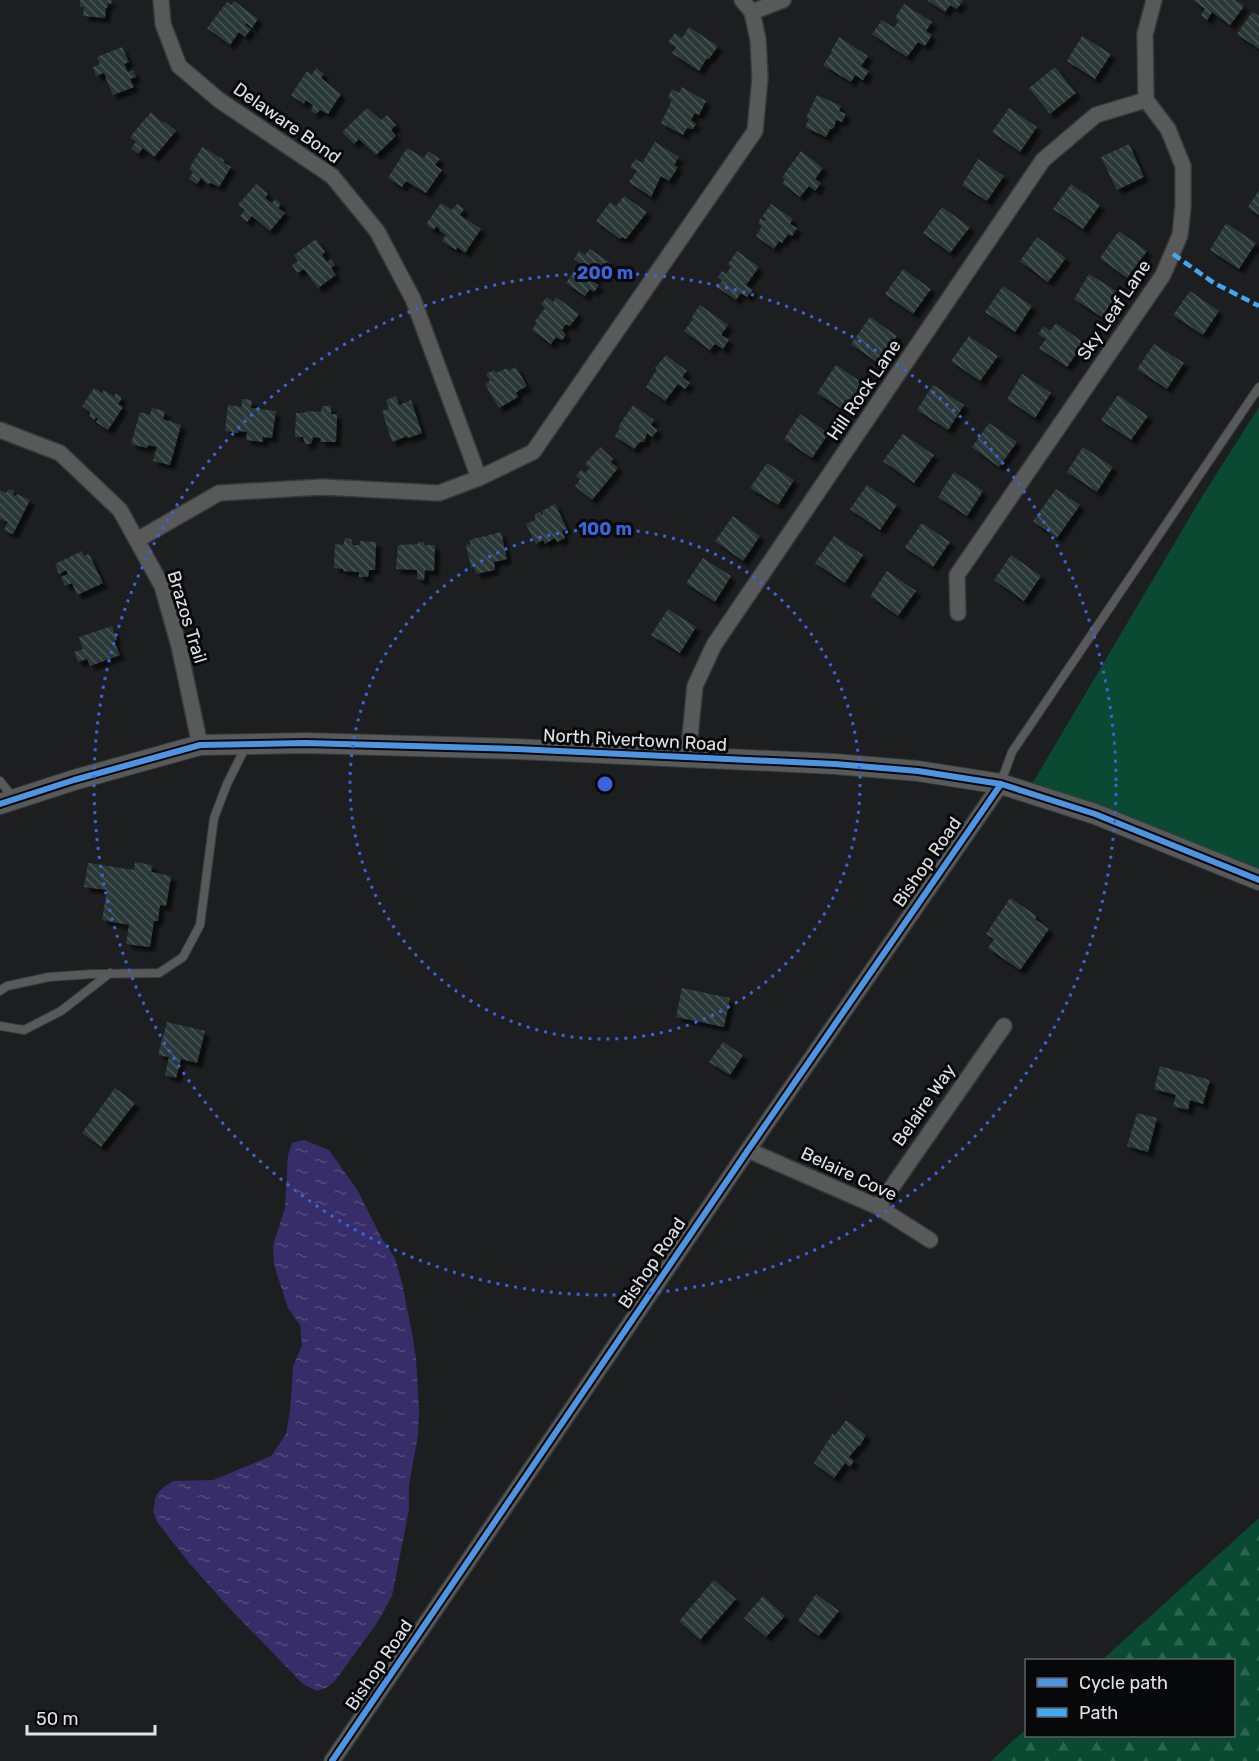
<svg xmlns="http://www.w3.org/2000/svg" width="1259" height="1761" font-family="Rubik,sans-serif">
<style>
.forest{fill:url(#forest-firs)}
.green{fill:#0a4a32}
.water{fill:url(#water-ripples)}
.building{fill:url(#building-back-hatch);filter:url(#shadow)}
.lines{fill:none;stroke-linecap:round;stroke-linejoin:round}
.service-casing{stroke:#38393a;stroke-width:10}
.minor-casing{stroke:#38393a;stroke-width:18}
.tertiary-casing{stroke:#38393a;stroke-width:22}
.service{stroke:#585959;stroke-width:8}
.minor{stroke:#585959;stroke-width:15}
.tertiary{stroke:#585959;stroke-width:20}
.quiet{stroke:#3fa9f5;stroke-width:4.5;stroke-dasharray:9 4.5;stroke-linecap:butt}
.cycleway-casing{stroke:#070809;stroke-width:10}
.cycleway{stroke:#4d94e3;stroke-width:6}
.ring{fill:none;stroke:#3a64da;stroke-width:3;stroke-dasharray:3 6}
.labels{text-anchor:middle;stroke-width:6;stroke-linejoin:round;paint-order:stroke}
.street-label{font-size:18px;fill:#e0e2e3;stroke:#070809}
.centre{fill:#3a64da;stroke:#070809;stroke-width:3}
.ring-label{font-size:18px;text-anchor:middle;font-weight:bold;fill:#3a64da;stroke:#070809;stroke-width:6;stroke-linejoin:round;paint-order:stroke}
</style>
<defs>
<pattern id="forest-firs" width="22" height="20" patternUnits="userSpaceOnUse" patternTransform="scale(1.5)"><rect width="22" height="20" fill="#0a4a32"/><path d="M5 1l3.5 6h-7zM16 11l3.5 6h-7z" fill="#2d6450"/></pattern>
<pattern id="water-ripples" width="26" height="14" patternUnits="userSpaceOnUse" patternTransform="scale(1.5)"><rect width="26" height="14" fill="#372d68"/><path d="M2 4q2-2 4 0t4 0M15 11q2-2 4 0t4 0" fill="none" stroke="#544b7d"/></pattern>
<pattern id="building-back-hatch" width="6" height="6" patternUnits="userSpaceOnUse" patternTransform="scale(1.5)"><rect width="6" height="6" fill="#2b3939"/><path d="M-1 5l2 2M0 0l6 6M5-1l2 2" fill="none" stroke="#495556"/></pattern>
<filter id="shadow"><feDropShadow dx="5" dy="5" stdDeviation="1.5" flood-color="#0009"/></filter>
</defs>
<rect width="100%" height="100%" fill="#1d1e1f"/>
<path class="forest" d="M1259 1518V1761H991L1026 1729V1736H1234V1660H1102Z"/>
<path class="green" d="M1259 407V876L1032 784 1203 495Z"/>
<path class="water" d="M304 1140 329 1150 358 1191 381 1237 395 1258 402 1283 412 1333 416 1358 419 1409 418 1435 409 1485V1510L392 1596 377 1623 335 1681 326 1688 317 1691 303 1684 233 1612 190 1564 157 1522 153 1511 156 1495 164 1487 173 1481 213 1480 271 1456 286 1434 290 1411 293 1367 302 1345 300 1325 288 1308 274 1265 273 1245 285 1208 288 1155 292 1143Z"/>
<path class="building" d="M80 0H112L111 4 108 3 107 8H106L105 18 83 16 84 7H80Z
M927 0H963L957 9 950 5 945 12Z
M1193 0H1236V3L1237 1 1243 5V8L1230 25 1212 12 1207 20 1201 15 1205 9Z
M234 1 258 19 252 28 246 23 245 25 251 29 245 37 239 32 230 45 207 28 227 2 231 5Z
M904 4 932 22 926 31 932 35 925 46 918 42 907 57 872 34 882 20 894 28 899 20 895 18Z
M1252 12 1259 16V49L1237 34Z
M689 27 718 46 709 59 707 58 699 71 672 53 676 47 668 42 675 33 682 38Z
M1082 36 1111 54 1095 79 1067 61Z
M839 37 868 56 861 66 869 71 863 80 855 75 851 82 823 65 832 52 831 51Z
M122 47 129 62 124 64 128 72 133 70 136 77 130 79 134 87 113 95 104 73 96 76 93 67 100 64 97 57Z
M1055 67 1076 93 1050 114 1029 88Z
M316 68 324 74 321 78 341 94 328 114 320 110 316 114 311 111 313 105 306 100 304 104 291 95 307 71 312 75Z
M682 87 706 101 699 115 695 113 691 120 696 124 693 129 687 128 683 135 661 123 672 100 668 97 672 89 679 93Z
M817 95 841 106 839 111 846 114 842 122 836 120 834 128 830 129 826 137 805 127 809 119 806 118Z
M367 108 381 120 387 115 396 125 391 130 396 136 376 155 359 139 354 144 342 132Z
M1009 108 1037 127 1020 152 992 132Z
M151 112 163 123 164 121 176 131 154 157 143 148 138 154 131 148 136 142 130 137Z
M655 142 679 157 674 165 678 167 669 181 661 176 651 197 629 182 637 171 630 167 635 159 642 163Z
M1129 144 1144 177 1117 190 1101 157Z
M202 147 224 160 223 162 231 167 219 187 211 183 207 184 201 178 197 184 189 179 193 172 189 169Z
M407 148 424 158 428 151 440 159 435 165 442 170 426 193 406 181 402 187 388 178Z
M801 151 823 168 815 179 821 183 815 191 809 186 800 197 782 183 785 180 782 177Z
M978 159 1004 176 987 201 962 185Z
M256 184 268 194 265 198 272 203 275 199 281 204 278 208 285 213 270 231 252 216 247 222 240 216 245 210 238 205Z
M1071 184 1100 205 1083 229 1053 209Z
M1259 190V215L1248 207Z
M624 196 647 212 626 239 622 237 620 239 596 221 610 202 616 206Z
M441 203 452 210 457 204 464 209 460 215 481 229 465 253 457 247 456 250 442 241 446 235 439 230 440 229 436 226 434 230 426 224Z
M771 204 793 219 790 224 797 228 792 236 788 234 782 243 779 241 774 249 756 236 761 228V225L758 223 761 218 764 221 766 219 762 217Z
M942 207 970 227 950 253 923 233Z
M1226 223 1256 243 1239 269 1210 250Z
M1119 231 1147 251 1127 278 1100 258Z
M1037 237 1066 258 1048 282 1020 261Z
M316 239 325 252 322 255 327 262 331 259 335 265 331 268 336 275 318 288 304 269 297 273 292 265 298 261 294 255Z
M590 249 612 264 603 278 599 275 594 282 599 285 594 292 590 289 585 296 566 283 580 263 574 259 579 251 585 255Z
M737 251 759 267 746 285 753 290 747 297 741 293 736 300 717 287 722 280 718 277 722 271 726 274 731 267 728 264Z
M903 269 931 289 913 314 885 294Z
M1089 274 1118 292 1102 317 1074 299Z
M1003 286 1032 306 1015 332 985 312Z
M1190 291 1219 311 1203 335 1173 315Z
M547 297 553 302 556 297 579 314 570 326 566 324 562 330 566 335 562 340 556 337 551 344 532 330 537 322 535 321 545 308 541 304Z
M700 305 728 325 721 335 729 340 723 349 715 344 710 350 684 331 693 319 691 318Z
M870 317 897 336 878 363 851 344Z
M1056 323 1084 343 1067 367 1039 348 1046 339 1038 334 1044 326 1050 331Z
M969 336 998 356 980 381 951 361Z
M1154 344 1184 363 1167 389 1137 369Z
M666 355 687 371 682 377 690 383 685 389 678 384 665 401 646 387 657 369 655 368Z
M836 365 864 384 845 411 817 393Z
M516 367 527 386 518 391 516 393 518 397 499 408 485 384 490 381 486 374 494 370 496 373 507 368 508 371Z
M1022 374 1051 393 1035 418 1007 399Z
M933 385 964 405 948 430 917 410Z
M94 388 102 393 104 390 114 397 116 393 122 398 118 404 123 407 108 430 96 422 98 419 96 417 94 420 90 417V412L82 406Z
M1118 395 1148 416 1131 440 1101 420Z
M396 396 399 405 411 400 422 433 408 438 407 436 392 442 382 411 389 409 386 400Z
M242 399 252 400 251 408 276 411 272 438 263 437V442L246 440 247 432 239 431 238 433 225 431 228 405 242 407Z
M633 405 654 420 651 425 658 430 652 437 647 433 644 442H640L634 449 615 436 620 428 618 427Z
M322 406H331V414H337L336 442H320L321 438 313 437 311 444H305L303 437H295L296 413H305V411L321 412Z
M152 408 165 411 163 419 181 425 170 465 153 461 157 447 148 445 147 448 131 444 140 412 150 415Z
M800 414 829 433 812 458 784 439Z
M989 423 1017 442 999 467 972 447Z
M903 434 934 455 914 483 883 461Z
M600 447 613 459 611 462 618 468 592 500 575 486 580 479 576 476 581 470 585 473 590 468 585 464Z
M1083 447 1113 467 1097 492 1067 472Z
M767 463 794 480 778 505 750 488Z
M954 472 983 491 967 516 938 497Z
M867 485 897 505 880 530 850 509Z
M9 489 14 491 13 495 16 496 17 494 30 500 13 534 4 530 8 522 0 519V490L6 493Z
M1056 489 1080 505 1057 538 1033 521Z
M555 504 567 529 562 531 565 538 557 542 555 538 545 544 543 540 536 544 526 524 535 520V514L540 512 541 515 543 514 542 511Z
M733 516 760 536 743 561 715 541Z
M922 523 950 542 933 567 905 547Z
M501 532 507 559 494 562 495 570 476 574 474 567H471L466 545 471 544 469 540Z
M834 536 863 555 845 583 815 563Z
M345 538 351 539 353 545H360V541L376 542 375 570H369L368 577H359V572L343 571V569L334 568 335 544 343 545Z
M418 542H424V545H435L434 571 425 570 424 580 417 579V570L396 569 398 545 418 544Z
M82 551 84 556 89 554 103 583 77 595 72 583 65 586 61 577 68 574 66 570 59 574 55 564Z
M1011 555 1041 576 1024 601 994 580Z
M703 558 731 576 715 602 686 583Z
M887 571 916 591 898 616 870 596Z
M668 609 696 627 680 653 651 635Z
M112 626 117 640 114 641 120 655 90 666 87 659 78 662 74 652 83 649 79 637Z
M135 862 153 865 151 872 171 876 166 906 160 905 158 921H154L150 947 126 944 129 925 102 920 107 890 84 887 88 863 134 870Z
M1010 898 1037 916 1035 919 1049 929 1020 970 988 948 994 939 986 934Z
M682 988 730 998 724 1027 676 1017Z
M167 1022 205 1031 197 1063 181 1059 176 1078 165 1075 169 1057 158 1055Z
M723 1042 743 1055 730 1075 709 1062Z
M1160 1066 1210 1080 1203 1104 1190 1100 1188 1110 1173 1106 1176 1095 1154 1089Z
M115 1088 135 1103 101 1147 82 1133Z
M1137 1113 1157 1118 1148 1152 1127 1146Z
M846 1420 866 1435 860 1446 859 1445 849 1457 854 1461 850 1467 845 1463 834 1478 814 1463 833 1433 835 1435Z
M714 1580 736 1599 700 1640 679 1621Z
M816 1594 839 1611 819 1636 798 1621Z
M763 1596 785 1616 766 1637 744 1618Z"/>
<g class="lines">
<defs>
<path id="service" d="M0 781 14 799
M1001 782 1012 752 1259 387
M0 991 7 986 49 977 92 974 159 973 183 957 200 925 214 818 227 784 246 746
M0 1026 24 1030 61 1011 110 973"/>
<path id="minor" d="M161 0 163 24 179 66 219 100 332 176 377 231 413 299 479 478
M752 12 783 0
M0 430 60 453 120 510 162 586 179 646 200 745
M137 540 219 493 322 487 439 493 479 478 533 452 755 131 760 78 758 39 752 12 742 0
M958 613 957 575 1163 275 1180 235 1183 207V166L1168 129 1146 100 1145 34 1154 0
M688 757 695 686 714 645 1043 160 1096 115 1146 100
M748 1150 878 1207 930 1240
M878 1207 1004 1026
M332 1761 748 1150 1001 784"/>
<path id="tertiary" d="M0 804 74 780 200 745 306 743 517 749 835 764 918 771 1001 784 1095 814 1259 880"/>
</defs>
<use href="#service" class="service-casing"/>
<use href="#minor" class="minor-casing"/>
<use href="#tertiary" class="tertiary-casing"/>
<use href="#service" class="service"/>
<use href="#minor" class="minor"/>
<use href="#tertiary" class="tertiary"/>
<path class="quiet" d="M1173 254 1214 283 1259 306"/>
<defs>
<path id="cycleway" d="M0 804 74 780 200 745 306 743 517 749 835 764 918 771 1001 784 1095 814 1259 880
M332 1761 748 1150 1001 784"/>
</defs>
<use href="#cycleway" class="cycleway-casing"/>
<use href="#cycleway" class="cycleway"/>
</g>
<g class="ring">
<circle cx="605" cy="784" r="255"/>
<circle cx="605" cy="784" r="511"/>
</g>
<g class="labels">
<g class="street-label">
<text transform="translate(287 123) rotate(35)" y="6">Delaware Bond</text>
<text transform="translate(1114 310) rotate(-56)" y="6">Sky Leaf Lane</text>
<text transform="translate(864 390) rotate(-56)" y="6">Hill Rock Lane</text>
<text transform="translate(187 617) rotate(73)" y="6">Brazos Trail</text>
<text transform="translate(635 740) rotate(3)" y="6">North Rivertown Road</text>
<text transform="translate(927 862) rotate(-55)" y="6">Bishop Road</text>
<text transform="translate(924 1105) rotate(-55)" y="6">Belaire Way</text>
<text transform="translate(849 1174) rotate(25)" y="6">Belaire Cove</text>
<text transform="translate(652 1263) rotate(-56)" y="6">Bishop Road</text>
<text transform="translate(379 1665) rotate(-56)" y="6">Bishop Road</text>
</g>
</g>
<circle cx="605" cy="784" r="9" class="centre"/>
<g class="ring-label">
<text x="605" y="279">200 m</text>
<text x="605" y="535">100 m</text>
</g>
<rect x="1025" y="1659" width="210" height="78" fill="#070809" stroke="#5e5f60" stroke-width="1.5"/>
<rect x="1037" y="1678" width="30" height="9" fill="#4d94e3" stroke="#5e5f60" stroke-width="1.5"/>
<text x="1079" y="1689" font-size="18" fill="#e0e2e3">Cycle path</text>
<rect x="1037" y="1708" width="30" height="9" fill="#3fa9f5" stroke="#5e5f60" stroke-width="1.5"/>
<text x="1079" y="1719" font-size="18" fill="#e0e2e3">Path</text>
<path d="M27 1725v9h128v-9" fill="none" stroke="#e0e2e3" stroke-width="3"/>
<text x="36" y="1725" font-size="18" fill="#e0e2e3" stroke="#070809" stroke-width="4.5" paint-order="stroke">50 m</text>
</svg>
